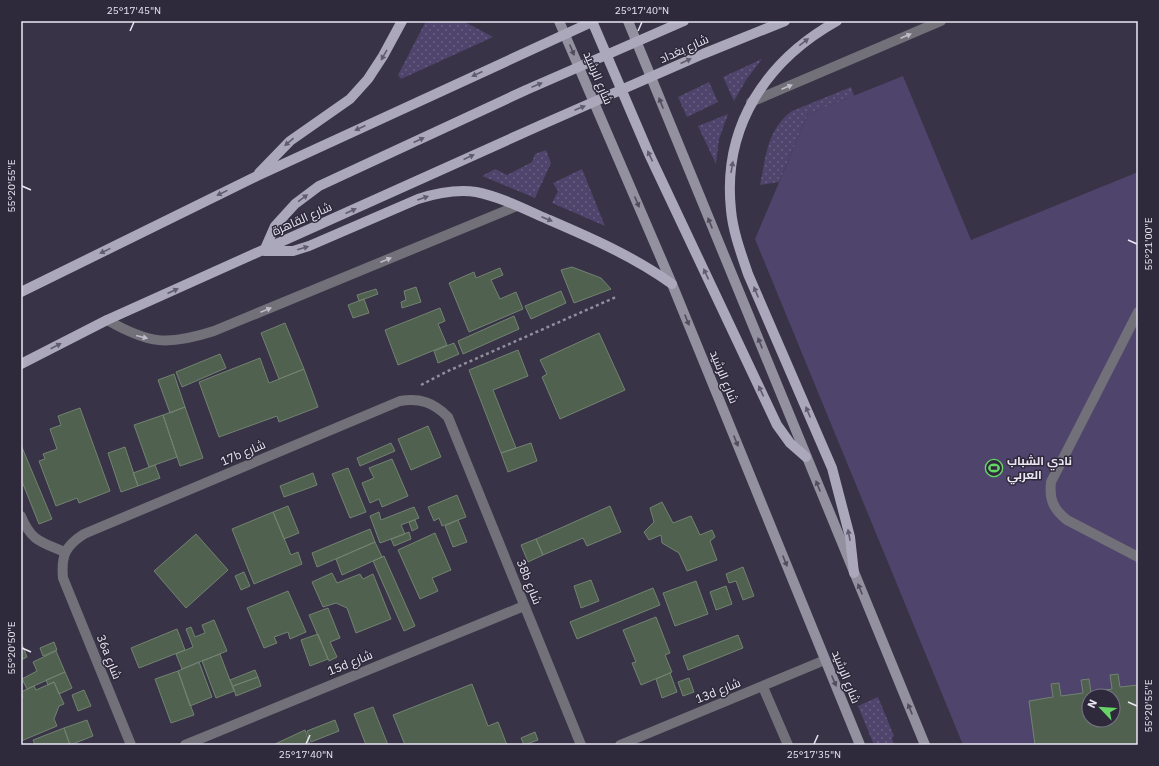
<svg xmlns="http://www.w3.org/2000/svg" width="1159" height="766" font-family="'IBM Plex Sans',Cairo,sans-serif">
<style>
.grass{fill:url(#grass-dots)}
.pitch{fill:#4f446c;fill-rule:evenodd}
.building{fill:#516150;stroke:#728371;fill-rule:evenodd}
.lines{fill:none;stroke-linecap:round;stroke-linejoin:round}
.path{stroke:#928e9e;stroke-width:2.5;stroke-dasharray:3 3;stroke-linecap:butt}
.service{stroke:#727079;stroke-width:10}
.minor{stroke:#727079;stroke-width:10}
.secondary{stroke:#93909f;stroke-width:10}
.primary{stroke:#aca8bb;stroke-width:10}
.oneway{fill:#c0bdc8}
.oneway2{fill:#605c6e}
.oneway3{fill:#514d5e}
.ticks{fill:none;stroke:#eae7f3;stroke-width:1.5}
.labels{text-anchor:middle;stroke-width:3;stroke-linejoin:round;paint-order:stroke}
.street-label{font-size:12px;fill:#eae7f3;stroke:#2e293b}
.poi-label{font-size:12px;font-weight:bold;fill:#eae7f3;stroke:#2e293b;text-anchor:start}
.neatline{fill:none;stroke:#eae7f3;stroke-width:1.5}
.ticks-label{font-size:10px;text-anchor:middle;fill:#eae7f3}
</style>
<defs>
<pattern id="grass-dots" width="8" height="8" patternUnits="userSpaceOnUse"><rect width="8" height="8" fill="#4f446c"/><path d="M2 2h.1M6 6h.1" fill="none" stroke="#685f81" stroke-width="1.8" stroke-linecap="round"/></pattern>
</defs>
<rect width="100%" height="100%" fill="#383346"/>
<path class="grass" d="M426 21H463L493 37 401 79 398 75Z
M762 59 746 80 734 101 723 77Z
M709 82 718 102 687 117 678 97Z
M851 87 854 96 808 114 779 182 760 185C766 157 767 129 792 111Z
M728 114 719 139 716 164 698 126Z
M546 150 551 163 535 198 482 176 495 169 507 175 532 162 535 154Z
M582 169 605 226 552 203 558 191 553 183Z
M878 697 894 736 892 738 894 745H874L858 706Z"/>
<path class="pitch" d="M903 76 971 240 1138 172V745H963L755 239 808 114ZM1089 696H1113V720H1089Z"/>
<path class="building" d="M572 267 601 278 611 289 574 303 561 270Z
M500 268 503 275 491 280 500 299 516 292 523 309 469 332 449 283 474 272 476 278Z
M416 287 421 302 402 308 401 302 406 300 404 291Z
M376 289 378 294 359 301 357 295Z
M561 291 566 303 531 319 525 306Z
M364 299 369 313 353 318 348 305Z
M440 308 445 321 438 324 447 345 398 365 385 330Z
M514 316 519 329 463 354 458 341Z
M285 323 304 369 279 379 261 333Z
M599 333 625 390 560 419 542 377 547 374 540 360Z
M454 343 459 354 438 363 434 351Z
M518 350 528 376 493 390 516 448 501 453 469 370Z
M220 354 226 368 182 387 176 372Z
M260 358 269 383 304 369 318 407 279 422 277 416 219 437 199 382Z
M174 374 185 407 170 413 158 380Z
M185 407 203 458 180 466 163 415Z
M80 408 110 491 79 503 77 498 56 506 39 461 45 459 43 454 57 449 50 429 61 425 58 416Z
M163 415 177 457 149 467 134 425Z
M428 426 441 457 411 470 398 439Z
M391 443 395 451 360 466 357 458Z
M531 443 537 461 508 472 501 453Z
M21 445 52 519 39 524 21 479Z
M125 447 138 486 121 492 108 453Z
M392 459 408 496 382 507 379 499 370 503 362 483 374 478 369 468Z
M155 465 160 478 138 486 133 473Z
M348 468 366 512 350 518 332 474Z
M313 473 317 485 284 497 280 486Z
M457 495 466 517 442 526 439 518 434 521 428 507Z
M662 502 673 523 691 516 700 535 712 530 715 537 710 541 717 560 687 571 679 553 662 543 661 535 649 540 644 532 654 522 650 508Z
M288 506 299 533 284 539 273 512Z
M610 506 621 532 587 546 583 538 543 555 536 539Z
M414 507 419 518 401 525 405 534 380 543 370 516 379 512 381 520Z
M273 512 291 555 298 552 302 564 254 584 232 529Z
M415 520 418 528 412 531 409 522Z
M458 520 467 542 453 547 445 526Z
M370 529 375 542 317 567 312 553Z
M409 532 411 539 394 546 391 539Z
M435 533 451 570 432 578 438 591 420 599 398 550Z
M196 534 228 570 186 608 154 571Z
M536 539 543 555 528 562 521 545Z
M375 542 382 557 342 575 336 559Z
M384 556 415 626 404 631 373 561Z
M743 567 754 596 743 600 736 581 729 583 726 574Z
M244 572 250 586 241 590 235 576Z
M332 573 337 583 360 574 363 579 373 574 391 619 356 633 347 608 336 603 323 607 312 582Z
M591 580 599 601 581 608 574 586Z
M696 581 708 614 675 626 663 593Z
M726 586 732 604 716 610 710 592Z
M653 588 660 605 577 639 570 622Z
M288 591 306 632 290 639 288 632 274 637 277 643 264 648 247 608Z
M328 608 340 638 330 642 337 657 329 661 309 615Z
M656 617 670 653 665 655 672 672 641 685 632 663 636 662 623 630Z
M214 620 227 651 182 669 176 654 193 647 186 629 191 627 195 637 205 633 202 625Z
M177 629 185 650 139 668 131 648Z
M318 634 328 659 310 666 301 640Z
M738 635 743 648 688 670 683 656Z
M21 642 27 657 21 660Z
M54 642 57 650 43 656 40 648Z
M56 651 65 672 27 689 22 679 37 671 33 662Z
M220 654 234 691 216 698 202 661Z
M199 662 212 697 190 706 178 671Z
M255 670 258 677 233 686 230 680Z
M178 671 194 715 171 723 155 679Z
M65 672 72 688 59 694 54 682 48 685 46 680Z
M670 673 677 692 662 698 656 679Z
M1118 674 1120 687 1138 685V745H1035L1029 701 1053 697 1051 684 1059 683 1061 696 1083 693 1081 680 1089 679 1091 692 1112 689 1110 675ZM1089 696H1113V720H1089Z
M258 677 261 686 236 696 233 686Z
M689 678 694 692 683 696 678 682Z
M54 682 64 704 59 706 54 719 57 726 21 741V697H23L21 692 34 686 36 690Z
M472 684 488 726 498 722 507 745H405L393 715Z
M84 690 91 706 78 711 72 695Z
M373 707 388 745H366L354 714Z
M87 720 93 736 70 745 64 728Z
M335 720 339 731 311 742 307 731Z
M64 728 70 745H35L33 740Z
M305 730 310 745H275V744Z
M535 732 538 740 524 745 521 738Z"/>
<g class="lines">
<path class="path" d="M421 385 448 371 616 297"/>
<path class="service" d="M751 102 941 21
M1138 312 1051 482C1049 499 1053 509 1067 520L1138 557
M107 320C149 344 167 346 214 331L517 206
M21 516C31 541 41 542 65 552
M763 687 788 745"/>
<path class="minor" d="M131 745 63 578C61 556 65 546 84 534L400 401C420 398 433 402 448 417L581 745
M185 745 524 606
M620 745 825 660"/>
<path class="secondary" d="M559 21 672 284 860 745
M628 21 925 745"/>
<path class="primary" d="M592 21 649 154 777 425 790 443 806 457
M837 21C767 60 722 126 731 210 733 232 741 253 748 274L832 468 850 537 854 573
M259 173 290 141 350 99 368 79 383 56 402 21
M264 251 275 226 295 204 319 186 526 90 684 21
M266 251H293L309 246 418 199C437 193 456 189 476 192 501 197 524 209 547 219 591 238 633 256 672 284
M21 292 257 176 594 21
M21 364 107 320 541 125 703 54 785 21"/>
</g>
<defs><path id="oneway-solid" d="M-6-.8H1V-3.2L6.5 0L1 3.2V.8H-6Z"/></defs>
<g class="oneway">
<use href="#oneway-solid" transform="translate(906 36) rotate(-23)"/>
<use href="#oneway-solid" transform="translate(787 87) rotate(-23)"/>
<use href="#oneway-solid" transform="translate(386 260) rotate(-22)"/>
<use href="#oneway-solid" transform="translate(266 310) rotate(-22)"/>
<use href="#oneway-solid" transform="translate(142 337) rotate(14)"/>
</g>
<g class="oneway2">
<use href="#oneway-solid" transform="translate(804 42) rotate(-38)"/>
<use href="#oneway-solid" transform="translate(384 55) rotate(120)"/>
<use href="#oneway-solid" transform="translate(686 61) rotate(-25)"/>
<use href="#oneway-solid" transform="translate(477 74) rotate(155)"/>
<use href="#oneway-solid" transform="translate(537 85) rotate(-23)"/>
<use href="#oneway-solid" transform="translate(580 108) rotate(-23)"/>
<use href="#oneway-solid" transform="translate(360 128) rotate(155)"/>
<use href="#oneway-solid" transform="translate(419 140) rotate(-25)"/>
<use href="#oneway-solid" transform="translate(289 142) rotate(140)"/>
<use href="#oneway-solid" transform="translate(650 156) rotate(-115)"/>
<use href="#oneway-solid" transform="translate(469 157) rotate(-24)"/>
<use href="#oneway-solid" transform="translate(732 167) rotate(-80)"/>
<use href="#oneway-solid" transform="translate(222 193) rotate(154)"/>
<use href="#oneway-solid" transform="translate(303 198) rotate(-36)"/>
<use href="#oneway-solid" transform="translate(423 198) rotate(-19)"/>
<use href="#oneway-solid" transform="translate(351 211) rotate(-24)"/>
<use href="#oneway-solid" transform="translate(547 219) rotate(23)"/>
<use href="#oneway-solid" transform="translate(303 248) rotate(-16)"/>
<use href="#oneway-solid" transform="translate(105 251) rotate(154)"/>
<use href="#oneway-solid" transform="translate(706 274) rotate(-115)"/>
<use href="#oneway-solid" transform="translate(173 291) rotate(-24)"/>
<use href="#oneway-solid" transform="translate(756 292) rotate(-113)"/>
<use href="#oneway-solid" transform="translate(56 346) rotate(-27)"/>
<use href="#oneway-solid" transform="translate(761 391) rotate(-115)"/>
<use href="#oneway-solid" transform="translate(808 412) rotate(-113)"/>
<use href="#oneway-solid" transform="translate(849 535) rotate(-101)"/>
</g>
<g class="oneway3">
<use href="#oneway-solid" transform="translate(572 50) rotate(67)"/>
<use href="#oneway-solid" transform="translate(661 103) rotate(-112)"/>
<use href="#oneway-solid" transform="translate(637 202) rotate(67)"/>
<use href="#oneway-solid" transform="translate(710 223) rotate(-112)"/>
<use href="#oneway-solid" transform="translate(687 320) rotate(68)"/>
<use href="#oneway-solid" transform="translate(760 343) rotate(-112)"/>
<use href="#oneway-solid" transform="translate(736 441) rotate(68)"/>
<use href="#oneway-solid" transform="translate(818 486) rotate(-112)"/>
<use href="#oneway-solid" transform="translate(785 561) rotate(68)"/>
<use href="#oneway-solid" transform="translate(860 589) rotate(-112)"/>
<use href="#oneway-solid" transform="translate(834 681) rotate(67)"/>
<use href="#oneway-solid" transform="translate(910 709) rotate(-112)"/>
</g>
<path class="ticks" d="M130 31 134 22M638 31 642 22M22 186 31 190M1128 240 1137 244M22 648 31 652M1128 702 1137 706M306 744 310 735M814 744 818 735"/>
<defs>
<symbol id="stadium-ring" viewBox="-11 -11 22 22"><circle r="9.5" fill="#2e293b" stroke="#66d467" stroke-width="1.5"/><path d="M0-5a6.5 5 0 1 0 0 10a6.5 5 0 1 0 0-10ZM-3.5-1.8h7v3.6h-7Z" fill="#66d467"/></symbol>
</defs>
<g fill-rule="evenodd">
<use href="#stadium-ring" x="984" y="458" width="20" height="20"/>
</g>
<g class="labels">
<g class="street-label">
<text transform="translate(684 49) rotate(-24)" y="4">شارع بغداد</text>
<text transform="translate(598 78) rotate(67)" y="4">شارع الرشيد</text>
<text transform="translate(302 219) rotate(-24)" y="4">شارع القاهرة</text>
<text transform="translate(724 377) rotate(68)" y="4">شارع الرشيد</text>
<text transform="translate(243 453) rotate(-23)" y="4">17b شارع</text>
<text transform="translate(529 582) rotate(68)" y="4">38b شارع</text>
<text transform="translate(109 657) rotate(68)" y="4">36a شارع</text>
<text transform="translate(350 663) rotate(-22)" y="4">15d شارع</text>
<text transform="translate(846 677) rotate(68)" y="4">شارع الرشيد</text>
<text transform="translate(718 691) rotate(-22)" y="4">13d شارع</text>
</g>
<g class="poi-label">
<text x="1007" y="465">نادي الشباب<tspan x="1007" dy="14">العربي</tspan></text>
</g>
</g>
<rect width="1159" height="766" fill="none" stroke="#2e293b" stroke-width="44"/>
<g transform="translate(1101 708) rotate(295)"><circle r="19" fill="#2e293b" stroke="#797585"/>
<path d="M0-3L7 15L0 10L-7 15Z" fill="#66d467"/>
<text y="-6" font-size="11" font-weight="bold" text-anchor="middle" fill="#eae7f3">N</text>
</g>
<rect x="22" y="22" width="1115" height="722" class="neatline"/>
<g class="ticks-label">
<text x="134" y="14">25°17'45"N</text>
<text x="642" y="14">25°17'40"N</text>
<text transform="translate(11 186) rotate(-90)" y="4">55°20'55"E</text>
<text transform="translate(1148 244) rotate(-90)" y="4">55°21'00"E</text>
<text transform="translate(11 648) rotate(-90)" y="4">55°20'50"E</text>
<text transform="translate(1148 706) rotate(-90)" y="4">55°20'55"E</text>
<text x="306" y="758">25°17'40"N</text>
<text x="814" y="758">25°17'35"N</text>
</g>
</svg>
